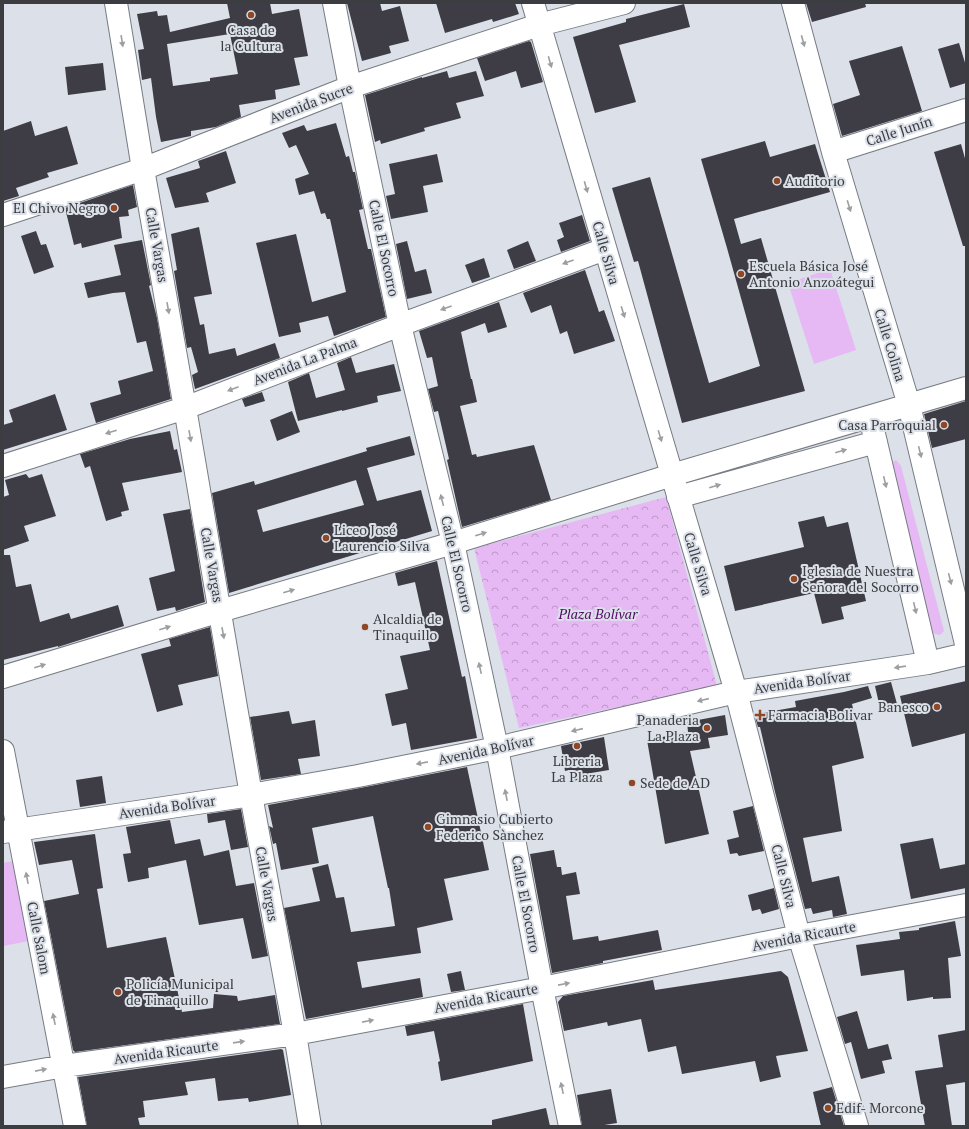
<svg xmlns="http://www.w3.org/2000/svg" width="969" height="1129" font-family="'PT Serif',serif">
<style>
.green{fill:#e6b8f4}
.park{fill:url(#park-crowns)}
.building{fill:#3e3d45;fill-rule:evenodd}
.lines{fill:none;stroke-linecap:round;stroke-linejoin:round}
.minor-casing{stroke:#777c84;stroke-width:24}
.minor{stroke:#fff;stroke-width:22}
.oneway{fill:#9d9ea0}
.poi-dot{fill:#8f4726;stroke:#dbe0e9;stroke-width:1.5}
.labels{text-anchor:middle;stroke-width:4;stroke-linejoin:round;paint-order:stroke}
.poi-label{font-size:14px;fill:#3b3d40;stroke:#dbe0e9;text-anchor:start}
.street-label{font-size:14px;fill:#3b3d40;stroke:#dbe0e9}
.park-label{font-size:14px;font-style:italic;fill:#530965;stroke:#dbe0e9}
</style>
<defs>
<pattern id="park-crowns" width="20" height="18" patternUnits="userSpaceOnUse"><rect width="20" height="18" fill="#e6b8f4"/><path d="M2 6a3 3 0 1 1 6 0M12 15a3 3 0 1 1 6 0" fill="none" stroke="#bc97c7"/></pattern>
</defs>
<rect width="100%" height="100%" fill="#dbe0e9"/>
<path class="green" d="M830 269 856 350 814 364 788 283Z
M896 460 901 466 944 631 940 635 932 633 891 463Z
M14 861 29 941 3 946V863Z"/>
<path class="park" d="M666 497 717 686 519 728 474 548Z"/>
<path class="building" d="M227 3H270L272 14 299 9 308 56 294 58 300 85 275 90 276 99 239 105 241 117 216 127 191 131V136L161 142 156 117 151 78 142 80 138 50 144 49 137 14 157 11 158 16 167 15 170 32 230 18ZM230 34 238 74 210 78V81L173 86 167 44Z
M347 3H380L382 11 400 6 409 41 389 46 391 53 362 61Z
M436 3H515L519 14 493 22 492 19 445 33Z
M806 3H865L866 7 812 22Z
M684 4 690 27 619 45 636 102 595 113 573 37 626 22V19Z
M529 41 531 42 543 82 521 88 516 71 485 81 477 58Z
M959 43 966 66V83L950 88 938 49Z
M902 46 922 111 842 136 833 104 860 95 849 61Z
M103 63 106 90 68 95 65 67Z
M447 71 449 78 476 71 484 96 456 103 461 118 424 128 425 131 381 144 380 140 375 142 365 95 422 77V78Z
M31 121 35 136 67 126 78 164 47 173 49 177 16 188 19 196 3 201V131Z
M336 123 346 157 349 156 353 172H355L363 209 359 210 368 249H371L386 317 334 336 328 316 299 323 301 332 279 337 256 243 296 234 312 302 346 292 330 219H327L325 213 321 214 314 191 299 195 295 179 309 174 296 145 289 148 282 133 304 125 307 131Z
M765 141 770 157 815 144 830 192 734 219 741 244 761 238 805 391 682 423 638 261 634 262 612 188 650 177 709 383 760 366 727 248 701 159Z
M961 144 966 162V246H963L934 152Z
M226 151 236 183 206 193 209 202 175 208 166 178 200 168 198 161Z
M437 154 443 182 423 186 428 212 391 219 386 196 395 194 389 164Z
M133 185 137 207 128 210 129 216 119 217 122 238 82 248 81 243 74 245 65 208Z
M582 215 590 241 561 252 557 240 564 237 559 223Z
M199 227 212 294 194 297 200 325 204 324 209 354 235 348 237 356 275 343 280 358 195 389 192 375 198 372 191 347 187 348 174 271 177 270 171 234Z
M36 231 41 245 46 244 54 267 34 274 21 236Z
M142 240 151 285 149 286 157 318 171 399 96 423 90 403 121 394 118 381 153 371 146 341 137 343 125 292 113 293 88 298 84 283 121 275 114 245Z
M407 241 415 272 426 269 432 293 407 299 396 244Z
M528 241 536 261 514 269 507 250Z
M484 258 490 277 472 283 465 265Z
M585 270 599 312 604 310 615 341 574 354 567 331 560 334 551 305 531 313 523 293Z
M499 302 507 327 488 333 485 323 461 332 471 379H472L477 402 460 406 472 455 476 454 477 457 534 445 551 500 462 527 447 460 449 459 438 411 434 412 428 389 438 386 432 357 427 358 419 331Z
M351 357 356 373 394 364 401 391 377 396 378 402 342 411V410L298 421 288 382 309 373 316 398 345 390 337 363Z
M262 392 265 401 245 407 242 399Z
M55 394 67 430 3 450V425L13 422 9 410Z
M966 401V439L932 448 924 414Z
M292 411 300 432 277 441 270 420Z
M170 431 174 450 177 449 182 472 122 483 129 510 121 512 122 516 106 521 90 466 85 468 80 454 130 439Z
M410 436 415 455 367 468 377 501 421 490 432 531 229 593 212 493 254 481 255 485 367 451 366 448ZM356 480 364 505 263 532 257 510Z
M26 474 29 478 42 474 56 516 24 526 29 541 3 550V497L9 495 5 480Z
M190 509 205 602 176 611 175 607 157 611 149 578 175 571 163 514Z
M824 516 827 527 848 522 866 601 841 607 844 619 822 624 814 593 735 611 724 566 804 547 798 522Z
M3 555H10L16 587 31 584 40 622 69 613 71 619 118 605 124 626 58 647V646L3 660Z
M437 561 462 677 465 676 477 738 411 750 406 723 392 726 385 694 408 689 400 656 430 650 415 582 398 586 395 573Z
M210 627 218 676 178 685 183 705 157 712 141 654 171 646 169 639Z
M966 681V733L912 747 900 696Z
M891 682 897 704 880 708 875 686Z
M868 686 872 698 852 704 864 758 832 766 842 831 803 838 812 882 839 876 847 914 833 917 832 910 813 914 811 908 805 909 775 792 760 727H758L756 720 762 713 796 707 795 701 844 692Z
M289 711 292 724 315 720 320 756 298 759 301 774 261 780 250 717Z
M725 715 728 735 708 738 710 748 690 751 709 834 665 844 647 740 688 732 687 722Z
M604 737 609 770 591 773 587 774V779L571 781 569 770 565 771 561 746Z
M467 767 489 870 444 879 453 920 417 928 421 953 357 962 362 988 420 978 423 997 306 1019 284 908 320 901 312 868 328 864 336 898 344 897 351 932 395 926 389 888H388L373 816 312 828 319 863 281 870 276 843 273 844 269 826 273 828 268 805 360 788Z
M102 776 106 803 80 807 76 780Z
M753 806 764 851 739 856 737 853 730 854 727 840 739 837 733 811Z
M241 809 248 847 231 850 225 820 208 823 207 814Z
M170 820 175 844 200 839 204 856 229 850 236 886 254 883 268 956 252 959 243 918 199 925 186 860 148 868 149 878 128 882 123 854 131 853 126 827Z
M95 834 103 888 97 889 107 948 166 937 182 1012 213 1008 214 994 237 996 238 1001 275 995 280 1024 75 1052 73 1050 44 901 79 894 72 860 39 865 34 842Z
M933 838 940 869 966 864V888L911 899 900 844Z
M554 850 557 867H561L562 875 576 872 580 894 566 896 573 940 598 936 599 941 658 930 662 950 603 961V963L552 973 530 854Z
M774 888 779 909 762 914 760 909 752 911 748 895Z
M955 921 961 956 948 958 951 998 933 999V997L907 1001 904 970 861 976 856 945 900 939 899 932 919 930V928Z
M461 971 465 990 451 992 447 974Z
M781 971 788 977 808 1051 776 1056 781 1077 760 1082 755 1061 682 1074 676 1046 648 1052 641 1019 608 1026 607 1022 564 1031 558 1002 563 996 653 980 655 990Z
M523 1004 533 1061 441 1081 438 1062 440 1061 434 1031 407 1036 405 1026Z
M857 1011 868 1049 888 1044 892 1059 882 1061 885 1073 861 1079 851 1042 845 1044 837 1017Z
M966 1030V1082L946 1085 952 1126H925L915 1071 943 1067 938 1035Z
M281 1049 283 1050 291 1095 249 1102 248 1098 218 1101 215 1078 185 1082 188 1095 143 1101 145 1117 138 1118 140 1126H87L78 1077Z
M832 1087 844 1126H821L813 1092Z
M611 1089 617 1123 598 1126H582L577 1095Z
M546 1108 550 1126H492V1120Z"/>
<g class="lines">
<defs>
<path id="minor" d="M116 3 143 169 185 408 251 795 295 1034 310 1126
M334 3 350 87 400 325 453 543 497 748 542 988 570 1126
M533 3 736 692 799 936 857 1126
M793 3 833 152 909 405 966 644
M833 152 966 110
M3 215 143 169 350 87 539 25 624 3
M870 417 928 663
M3 466 185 408 400 325 605 249
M678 497 876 442
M3 677 220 611 453 543 672 475 966 388
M3 751 75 1126
M3 832 251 795 358 776 497 748 736 692 928 663 966 654
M3 1077 64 1066 295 1034 542 988 799 936 966 905"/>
</defs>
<use href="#minor" class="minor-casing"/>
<use href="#minor" class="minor"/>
</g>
<defs><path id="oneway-solid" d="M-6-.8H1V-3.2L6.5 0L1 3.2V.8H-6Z"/></defs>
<g class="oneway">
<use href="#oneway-solid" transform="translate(122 41) rotate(81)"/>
<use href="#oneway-solid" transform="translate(803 41) rotate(75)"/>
<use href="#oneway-solid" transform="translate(550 62) rotate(74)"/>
<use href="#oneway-solid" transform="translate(586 187) rotate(74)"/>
<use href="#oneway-solid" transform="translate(849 206) rotate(73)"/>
<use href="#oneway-solid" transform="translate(568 262) rotate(160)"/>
<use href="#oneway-solid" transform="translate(168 308) rotate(80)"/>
<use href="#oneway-solid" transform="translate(446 308) rotate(160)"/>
<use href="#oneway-solid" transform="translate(623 312) rotate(73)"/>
<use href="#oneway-solid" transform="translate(233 389) rotate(159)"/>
<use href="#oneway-solid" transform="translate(111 432) rotate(162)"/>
<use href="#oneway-solid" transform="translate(190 436) rotate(80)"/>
<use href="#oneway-solid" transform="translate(660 436) rotate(73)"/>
<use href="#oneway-solid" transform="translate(841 451) rotate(-16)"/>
<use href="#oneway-solid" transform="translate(920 452) rotate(76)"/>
<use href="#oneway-solid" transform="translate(885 482) rotate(77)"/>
<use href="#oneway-solid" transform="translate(715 486) rotate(-16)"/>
<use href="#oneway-solid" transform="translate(442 500) rotate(-104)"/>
<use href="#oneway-solid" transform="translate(481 534) rotate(-17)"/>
<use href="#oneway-solid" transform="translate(950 579) rotate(76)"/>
<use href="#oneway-solid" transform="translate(289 591) rotate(-16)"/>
<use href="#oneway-solid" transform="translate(915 608) rotate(77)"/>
<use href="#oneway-solid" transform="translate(165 628) rotate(-17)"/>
<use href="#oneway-solid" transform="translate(223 633) rotate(80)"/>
<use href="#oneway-solid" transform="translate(40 666) rotate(-17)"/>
<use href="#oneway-solid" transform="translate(900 667) rotate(172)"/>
<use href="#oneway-solid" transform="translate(480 668) rotate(-102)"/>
<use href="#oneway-solid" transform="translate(703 700) rotate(167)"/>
<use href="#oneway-solid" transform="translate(577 730) rotate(167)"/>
<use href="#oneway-solid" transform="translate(422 763) rotate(169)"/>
<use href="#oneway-solid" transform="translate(506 795) rotate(-101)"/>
<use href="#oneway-solid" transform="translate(27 878) rotate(-101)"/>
<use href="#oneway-solid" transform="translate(564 984) rotate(-11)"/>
<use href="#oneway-solid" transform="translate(54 1019) rotate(-101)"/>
<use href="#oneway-solid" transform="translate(368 1021) rotate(-11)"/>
<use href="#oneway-solid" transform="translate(239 1042) rotate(-8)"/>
<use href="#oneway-solid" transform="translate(41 1070) rotate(-11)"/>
<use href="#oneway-solid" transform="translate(562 1088) rotate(-102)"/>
</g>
<g class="poi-dot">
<circle cx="251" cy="15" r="4"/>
<circle cx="777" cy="181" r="4"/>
<circle cx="114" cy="208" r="4"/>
<circle cx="741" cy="274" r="4"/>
<circle cx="944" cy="425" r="4"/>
<circle cx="326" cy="538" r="4"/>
<circle cx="794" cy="579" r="4"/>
<circle cx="365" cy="627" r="4"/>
<circle cx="937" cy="707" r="4"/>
<path d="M758 709h4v4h4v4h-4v4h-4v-4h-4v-4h4z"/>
<circle cx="707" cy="728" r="4"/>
<circle cx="577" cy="746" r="4"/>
<circle cx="632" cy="783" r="4"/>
<circle cx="428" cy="827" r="4"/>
<circle cx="118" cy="992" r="4"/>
<circle cx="828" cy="1108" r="4"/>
</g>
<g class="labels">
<g class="poi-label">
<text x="251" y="35" text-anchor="middle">Casa de<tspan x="251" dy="16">la Cultura</tspan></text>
<text x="785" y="186">Auditorio</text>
<text x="106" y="213" text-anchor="end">El Chivo Negro</text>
<text x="749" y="271">Escuela Básica José<tspan x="749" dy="16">Antonio Anzoátegui</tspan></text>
<text x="936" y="430" text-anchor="end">Casa Parroquial</text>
<text x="334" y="535">Liceo José<tspan x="334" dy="16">Laurencio Silva</tspan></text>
<text x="802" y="576">Iglesia de Nuestra<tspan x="802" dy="16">Señora del Socorro</tspan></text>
<text x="373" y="624">Alcaldia de<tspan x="373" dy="16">Tinaquillo</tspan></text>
<text x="929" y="712" text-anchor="end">Banesco</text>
<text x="768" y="720">Farmacia Bolivar</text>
<text x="699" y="725" text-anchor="end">Panaderia<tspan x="699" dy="16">La Plaza</tspan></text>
<text x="577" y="766" text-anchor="middle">Libreria<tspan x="577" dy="16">La Plaza</tspan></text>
<text x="640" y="788">Sede de AD</text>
<text x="436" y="824">Gimnasio Cubierto<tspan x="436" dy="16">Federico Sànchez</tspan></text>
<text x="126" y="989">Policía Municipal<tspan x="126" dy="16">de Tinaquillo</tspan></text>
<text x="836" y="1113">Edif- Morcone</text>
</g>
<g class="street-label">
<text transform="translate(311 103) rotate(-21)" y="5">Avenida Sucre</text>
<text transform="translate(899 131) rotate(-18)" y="5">Calle Junín</text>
<text transform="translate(157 245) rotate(80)" y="5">Calle Vargas</text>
<text transform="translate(384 248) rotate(78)" y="5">Calle El Socorro</text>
<text transform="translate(606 253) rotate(74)" y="5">Calle Silva</text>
<text transform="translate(890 345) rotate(73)" y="5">Calle Colina</text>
<text transform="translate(305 361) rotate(-21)" y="5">Avenida La Palma</text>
<text transform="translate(457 564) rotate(77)" y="5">Calle El Socorro</text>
<text transform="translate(698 564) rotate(73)" y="5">Calle Silva</text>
<text transform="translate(212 565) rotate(80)" y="5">Calle Vargas</text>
<text transform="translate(802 682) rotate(-8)" y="5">Avenida Bolívar</text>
<text transform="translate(486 750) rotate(-12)" y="5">Avenida Bolívar</text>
<text transform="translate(167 807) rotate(-8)" y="5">Avenida Bolívar</text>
<text transform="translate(784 876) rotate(76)" y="5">Calle Silva</text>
<text transform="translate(267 884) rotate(80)" y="5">Calle Vargas</text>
<text transform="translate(526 904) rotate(79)" y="5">Calle El Socorro</text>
<text transform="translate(804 936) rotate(-11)" y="5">Avenida Ricaurte</text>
<text transform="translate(39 938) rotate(79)" y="5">Calle Salom</text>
<text transform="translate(486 998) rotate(-11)" y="5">Avenida Ricaurte</text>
<text transform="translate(166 1052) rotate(-8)" y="5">Avenida Ricaurte</text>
</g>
<g class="park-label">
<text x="598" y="619">Plaza Bolívar</text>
</g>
</g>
<rect width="969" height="1129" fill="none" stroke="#3b3d40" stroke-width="8"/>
</svg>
